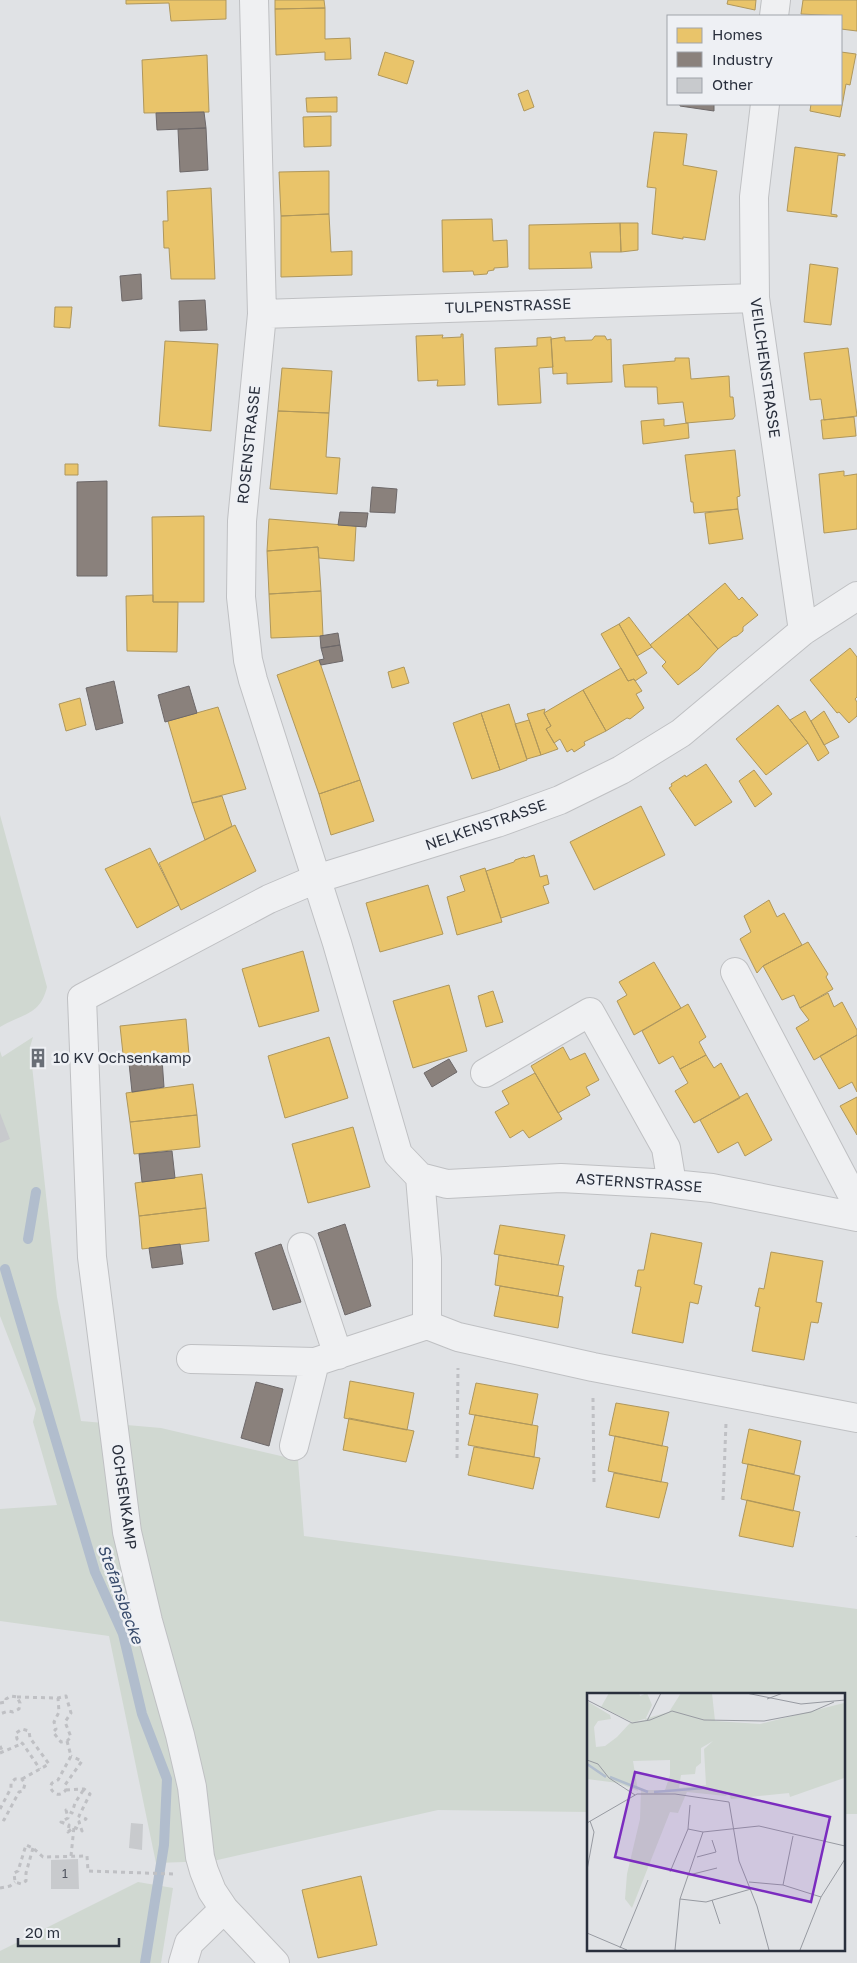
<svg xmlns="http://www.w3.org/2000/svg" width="857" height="1963" font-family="'Golos Text',sans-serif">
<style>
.green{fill:#d0d8d1}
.homes{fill:#e9c46a;stroke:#af975c}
.industry{fill:#8a817c;stroke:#6d6869}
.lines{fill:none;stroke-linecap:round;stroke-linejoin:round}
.stream{stroke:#b1bdcd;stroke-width:10}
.building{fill:#c8cacd}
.minor-casing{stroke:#bfc0c3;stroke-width:30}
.path{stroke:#bfc0c4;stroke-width:3;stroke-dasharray:4 4;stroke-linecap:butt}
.minor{stroke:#eff0f2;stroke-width:28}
.labels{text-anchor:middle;stroke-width:5;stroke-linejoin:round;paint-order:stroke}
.number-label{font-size:12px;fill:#525661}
.street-label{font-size:15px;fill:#292f3c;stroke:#eef0f4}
.poi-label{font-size:15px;fill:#292f3c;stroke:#eef0f4;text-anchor:start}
.water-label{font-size:16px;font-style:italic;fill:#384b6b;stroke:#eef0f4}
.inset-river{fill:none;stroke:#b1bdcd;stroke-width:2.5}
.inset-road{fill:none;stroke:#979aa1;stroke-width:1}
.view{fill:#7b2cbf;fill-opacity:0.15;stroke:#7b2cbf;stroke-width:2.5}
.inset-edge{fill:none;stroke:#292f3c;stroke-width:2.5}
</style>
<rect width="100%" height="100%" fill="#e0e2e5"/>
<path class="green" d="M0 815 47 987C40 1016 23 1013 0 1027Z
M33 1037 30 1047 57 1297 81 1421 161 1428 298 1460 304 1536 857 1609V1814H843V1694H588V1812L438 1810 213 1861 156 1863 109 1636 0 1621V1509L57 1505 33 1422 36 1409 0 1316V1051L2 1057Z
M138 1882 173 1888 161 1963H0V1951Z"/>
<path class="homes" d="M126 0H226V19L171 21 169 3 126 4Z
M275 0H324L325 8 275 9Z
M728 0H756L755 10 727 4Z
M803 0H857V31L841 29V16L801 14Z
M325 8V39L350 38 351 59 325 60V52L276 55 275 9Z
M385 52 414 61 407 84 378 75Z
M841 52 856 54 850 85 846 84 840 117 810 111 811 104H841Z
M207 55 209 112 144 113 142 60Z
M528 90 534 107 524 111 518 94Z
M337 97V112H307L306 98Z
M331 116V146L304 147 303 117Z
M654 132 687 134 683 165 717 171 705 240 683 237V239L652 234 656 188 647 187Z
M795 147 845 154V156L838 155 831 214 837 215V217L787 211Z
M329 171V214L281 216 279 172Z
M211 188 215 279H171L169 248H164L163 221H168L167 191Z
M329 214 331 252 352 251V275L281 277V216Z
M492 219 493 241 507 240 508 267 494 268V270L488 271 487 274 474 275 473 271 443 272 442 220Z
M620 223H638V250L621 252Z
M620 223 621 252H590L592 268 529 269V225Z
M810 264 838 268 831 325 804 322Z
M55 307H72L70 328 54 327Z
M461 334H463L465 385 437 386 438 380 418 381 416 336 443 335 442 338 461 337Z
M595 336H605L607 340 611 339 612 382 567 384V373L553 374 551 339 565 337V341L592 340Z
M551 337 553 367 539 368 541 403 498 405 495 348 537 346V338Z
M165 341 218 344 211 431 159 426Z
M848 348 857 416 824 420 821 399 810 400 804 353Z
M675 358H689L691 379 729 376 730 397H733L735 416 733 419 686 423 683 402 658 404 657 387H625L623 365 675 361Z
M282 368 332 371 329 413 278 411Z
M278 411 329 413 326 457 340 458 337 494 270 489Z
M854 417 856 436 823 439 821 420Z
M664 419V426L688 423 689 438 643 444 641 421Z
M735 450 740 496 737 497 738 509 694 513 693 502H691L685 455Z
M65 464H78V475H65Z
M844 471V476L857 474V529L824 533 819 474Z
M738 509 743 539 709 544 705 513Z
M204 516V602H153L152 517Z
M269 519 356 526 354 561 319 558 318 547 267 551Z
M318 547 321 591 269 594 267 551Z
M725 583 739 600 742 597 758 615 743 627V631L737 636 733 637 718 649 688 614Z
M321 591 323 636 271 638 269 594Z
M153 595V602H178L177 652 127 651 126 596Z
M688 614 718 649 699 669 678 685 662 666 666 662 650 645Z
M629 617 652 647 637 656 619 624Z
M619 624 647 673 635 681 634 679 628 681 601 634Z
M850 648 857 657V697L855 699 857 702V716L849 723 839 712 837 713 810 680Z
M319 660 360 780 319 794 277 675Z
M404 667 409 683 392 688 388 672Z
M621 668 628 681 634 679 642 691 636 694 644 708 630 719 627 718 606 731 583 690Z
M583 690 606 731 584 742 585 745 574 752 572 749 567 752 560 739 554 743 546 729 551 726 544 713Z
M80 698 86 725 66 731 59 704Z
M509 704 527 760 500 770 481 713Z
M778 705 808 743 766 775 736 739Z
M218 707 246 789 192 803 168 721Z
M545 709 544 713 551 726 546 729 558 749 541 755 527 714Z
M805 711 829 753 818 761 808 743 790 720Z
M824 711 839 737 824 745 811 721Z
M481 713 500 770 472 779 453 723Z
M529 720 541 755 527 759 515 724Z
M706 764 732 802 695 826 669 788 672 786 671 784 685 775 686 777Z
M754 770 772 794 755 807 739 781Z
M360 780 374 821 331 835 319 794Z
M222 796 232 826 205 840 192 803Z
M641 806 665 855 594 890 570 842Z
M235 825 256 871 181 910 159 863Z
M150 848 179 905 137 928 105 869Z
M534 855 540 877 547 875 549 884 543 886 549 903 501 918 486 871 514 862 515 860 524 857 525 858Z
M485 868 502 922 457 935 447 897 465 891 460 876Z
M428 885 443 934 380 952 366 903Z
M769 900 777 917 784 913 802 945 763 966 757 973 740 939 751 932 744 916Z
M808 942 828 974 826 977 833 989 800 1008 794 995 782 1000 763 966Z
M303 951 319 1011 259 1027 242 969Z
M654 962 681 1008 634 1035 617 1001 627 995 619 982Z
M449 985 467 1051 413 1068 393 1001Z
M493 991 503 1022 486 1027 478 996Z
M828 993 834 1007 842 1002 857 1030V1035L814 1060 796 1028 809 1020 800 1008Z
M688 1004 706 1037 699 1042 706 1055 680 1069 673 1056 659 1064 642 1031Z
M186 1019 189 1055 124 1063 120 1026Z
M857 1035V1092L852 1082 839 1089 820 1056Z
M329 1037 348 1098 285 1118 268 1056Z
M563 1047 570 1060 585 1053 599 1080 586 1087 590 1095 558 1113 531 1066Z
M40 1048 43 1067 37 1068 33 1050Z
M706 1055 714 1068 721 1063 740 1098 694 1123 675 1091 688 1083 680 1069Z
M535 1073 562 1119 529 1138 523 1130 510 1138 495 1112 509 1104 502 1091Z
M193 1084 197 1115 130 1122 126 1093Z
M747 1093 772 1140 745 1156 738 1142 718 1153 700 1120Z
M857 1097V1135L840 1106Z
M197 1115 200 1147 134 1154 130 1122Z
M353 1127 370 1187 308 1203 292 1144Z
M202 1174 206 1208 139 1216 135 1183Z
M206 1208 209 1241 142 1249 139 1216Z
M500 1225 565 1235 558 1265 494 1254Z
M651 1233 702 1243 694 1284 702 1286 698 1304 690 1302 683 1343 632 1333 641 1287 635 1286 638 1270H644Z
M771 1252 823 1261 816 1302 822 1303 818 1323 811 1322 804 1360 752 1351 760 1307 755 1306 759 1288 764 1289Z
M499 1255 564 1266 558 1296 495 1285Z
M500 1286 563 1297 558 1328 494 1316Z
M350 1381 414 1393 407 1430 344 1418Z
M476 1383 538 1394 532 1425 469 1414Z
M616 1403 669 1412 662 1446 609 1435Z
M475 1415 538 1426 534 1457 468 1445Z
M349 1418 414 1431 406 1462 343 1450Z
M749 1429 801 1441 794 1474 742 1463Z
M615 1436 668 1447 661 1482 608 1471Z
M474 1447 540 1458 533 1489 468 1475Z
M748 1464 800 1476 793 1511 741 1499Z
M614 1473 668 1483 659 1518 606 1507Z
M747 1500 800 1512 793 1547 739 1536Z
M361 1876 377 1945 318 1958 302 1890Z"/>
<path class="industry" d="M680 104H714V111L680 106Z
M204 112 206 128 157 130 156 113Z
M206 128 208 170 180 172 178 129Z
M141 274 142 299 122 301 120 276Z
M205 300 207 330 180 331 179 301Z
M107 481V576H77V482Z
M372 487 397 489 395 513 370 512Z
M340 512 368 513 366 527 338 525Z
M338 633 340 645 321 648 320 636Z
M340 645 343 661 321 665 319 660 324 659 321 648Z
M114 681 123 723 96 730 86 688Z
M189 686 197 713 165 722 158 695Z
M162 1059 164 1087 132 1092 129 1063Z
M449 1059 457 1072 432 1087 424 1073Z
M172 1151 175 1178 142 1182 139 1154Z
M345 1224 371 1306 345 1315 318 1233Z
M180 1244 183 1264 152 1268 149 1248Z
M281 1244 301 1302 273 1310 255 1253Z
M256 1382 283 1389 269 1446 241 1438Z"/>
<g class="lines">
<path class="stream" d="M28 1239 36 1192
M5 1269 95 1572 123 1634 142 1714 167 1779 164 1845 145 1963"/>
</g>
<path class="building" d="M0 1113 10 1139 0 1143Z
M131 1823 143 1824 142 1850 129 1848Z
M78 1859 79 1889H51V1860Z"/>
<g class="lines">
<defs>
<path id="minor" d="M254 0 262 314 242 521 241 597 248 660 253 680 337 943 398 1154 420 1177 447 1184 561 1178 672 1184 712 1188 857 1217
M774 16 776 0
M765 104 754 197 755 298 803 631
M262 314 755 298
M735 972 857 1204
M485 1073 590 1012 666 1148 672 1184
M420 1177 427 1259V1325
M302 1247 338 1355
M191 1359 315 1362 427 1325 458 1337 593 1367 857 1418
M294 1446 315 1362
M183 1963 189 1943 224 1909
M275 1963 224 1909 212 1891 204 1871 200 1857 192 1787 180 1735 148 1621 127 1532 92 1257 82 998 269 899 316 879 497 823 560 800 621 770 681 733 803 631 857 596"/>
</defs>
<use href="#minor" class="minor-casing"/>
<path class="path" d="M593 1398 594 1485
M457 1458 458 1368
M723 1500 726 1423
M857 1537V1536
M17 1697 58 1698 66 1696 71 1713 65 1722 71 1737 67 1741 61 1742 53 1732 56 1729 54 1722 59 1712 58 1698
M0 1703 6 1702V1699L11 1696 17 1697 20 1703 19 1709 13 1712 8 1711 0 1714
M67 1741 71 1756 58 1780 52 1783 50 1787C54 1795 59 1797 66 1790L65 1785 82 1761 71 1756
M0 1746 3 1752
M0 1753 21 1744
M22 1779 49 1764 30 1738 29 1731 22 1729 16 1733 17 1739 23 1744 40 1769
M66 1790 84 1789 90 1794 79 1816 86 1819 79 1822 82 1831 74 1827 68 1832 69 1825 61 1822 68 1818 66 1810 72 1813 75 1803 84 1789
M0 1809 11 1788V1783L15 1779H22L25 1784 23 1791 19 1792 4 1820 0 1818
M33 1848 26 1873V1881L21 1884 15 1882 14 1873 18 1871 26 1845 33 1848 43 1857 87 1856 88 1871 174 1874
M71 1856 74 1827
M0 1888 10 1886 15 1882"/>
<use href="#minor" class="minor"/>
</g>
<defs>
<symbol id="building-bare" viewBox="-9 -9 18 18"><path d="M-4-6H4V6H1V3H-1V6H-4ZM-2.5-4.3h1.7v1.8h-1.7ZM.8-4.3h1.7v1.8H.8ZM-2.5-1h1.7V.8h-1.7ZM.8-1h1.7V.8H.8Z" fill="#696e77" stroke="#eef0f4" stroke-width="2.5" paint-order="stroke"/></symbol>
</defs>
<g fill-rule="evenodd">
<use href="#building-bare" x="24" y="1044" width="28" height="28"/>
</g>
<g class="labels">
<g class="number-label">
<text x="65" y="1878">1</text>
</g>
<g class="street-label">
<text transform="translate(508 306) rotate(-2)" y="5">TULPENSTRASSE</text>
<text transform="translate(765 368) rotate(82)" y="5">VEILCHENSTRASSE</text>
<text transform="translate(249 445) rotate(-84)" y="5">ROSENSTRASSE</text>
<text transform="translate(486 825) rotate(-19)" y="5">NELKENSTRASSE</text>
<text transform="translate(639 1183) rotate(4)" y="5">ASTERNSTRASSE</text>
<text transform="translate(124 1497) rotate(82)" y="5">OCHSENKAMP</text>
</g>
<g class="poi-label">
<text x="53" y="1063">10 KV Ochsenkamp</text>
</g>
<g class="water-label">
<text transform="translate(121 1594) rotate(70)" y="6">Stefansbecke</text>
</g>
</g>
<g transform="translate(587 1693)">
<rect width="258" height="258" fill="#e0e2e5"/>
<path d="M22 0H52L53 3 60 0 65 12 58 27 45 29 14 14ZM94 0H125L128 28 173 31 257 10V85L203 104 202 100 144 106 141 99 139 103 100 99 91 120 83 119 45 215 38 206 40 181 53 126 54 97H78L83 82V67L46 68 51 98 31 90 0 86V8L23 22 24 26 11 28 7 34 9 54 18 53 30 44 43 30 82 19ZM126 48 117 56 119 92 92 95 94 82 108 81 109 74 114 70V55Z" fill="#d0d8d1" fill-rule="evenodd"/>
<path class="inset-river" d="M0 71 19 84M23 84 61 99M67 99 117 95"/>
<path class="inset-road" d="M159 0 214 11 258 7M180 6 196 0M0 7 45 30 63 27 85 18 117 27 177 28 224 19 247 9M60 28 74 0M0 67 11 71 22 85 48 102M0 130 50 101H88L142 109 152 168 170 213 182 257M101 136 116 139M110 164 129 159 125 147M0 177 7 139 3 128M83 179 101 136 103 112M102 182 130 175M162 189 196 192 234 204M196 192 206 143M93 206 119 209 164 196M125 207 133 231M0 240 40 257M33 255 61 187M88 257 93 206 116 139 172 133 258 153M213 257 234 204 258 166"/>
<path class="view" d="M48 79 243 124 224 209 28 164Z"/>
<rect width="258" height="258" class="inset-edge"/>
</g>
<rect x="667" y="15" width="175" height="90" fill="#eef0f4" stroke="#9fa3aa"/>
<rect x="677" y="28" width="25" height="15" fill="#e9c46a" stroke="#9fa3aa"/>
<text x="712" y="40" font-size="15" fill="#292f3c">Homes</text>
<rect x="677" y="52" width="25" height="15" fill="#8a817c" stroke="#9fa3aa"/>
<text x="712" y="65" font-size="15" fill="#292f3c">Industry</text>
<rect x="677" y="78" width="25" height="15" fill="#c8cacd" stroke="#9fa3aa"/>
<text x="712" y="90" font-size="15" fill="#292f3c">Other</text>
<path d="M18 1938v8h101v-8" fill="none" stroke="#292f3c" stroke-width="2.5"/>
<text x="25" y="1938" font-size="15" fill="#292f3c" stroke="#eef0f4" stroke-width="4" paint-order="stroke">20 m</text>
</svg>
